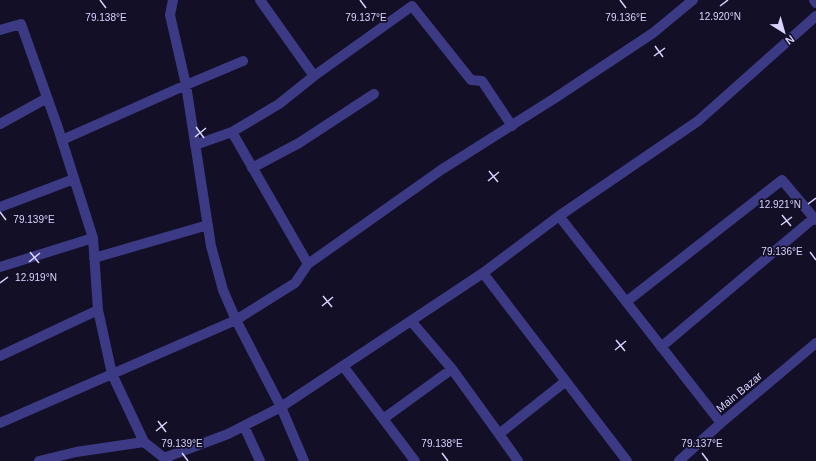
<svg xmlns="http://www.w3.org/2000/svg" width="816" height="461" font-family="Helvetica,sans-serif">
<style>
.lines{fill:none;stroke-linecap:round;stroke-linejoin:round}
.minor{stroke:#3d3a85;stroke-width:10}
.ticks{fill:none;stroke:#d9d4ff;stroke-width:1.5}
.labels{text-anchor:middle;stroke-width:3.5;stroke-linejoin:round;paint-order:stroke}
.street-label{font-size:11px;fill:#d9d4ff;stroke:#130f26}
.ticks-label{font-size:10px;text-anchor:middle;fill:#d9d4ff;stroke:#130f26;stroke-width:3.5;stroke-linejoin:round;paint-order:stroke}
</style>
<rect width="100%" height="100%" fill="#130f26"/>
<g class="lines">
<path class="minor" d="M173 0 170 15 186 85 211 246 223 290 236 320 281 407 483 273 627 461
M814 0 816 3
M0 30 21 24 58 128 93 238 98 310 112 374 144 442 168 461
M314 76 412 6 471 80 482 81 512 126
M0 124 47 98
M232 132 279 104 314 76 260 0
M62 140 186 85 243 61
M195 145 232 132 308 264 441 170 555 98 653 33 693 0
M252 168 299 143 374 94
M0 207 74 179
M94 258 208 225
M0 267 93 238
M483 273 559 216
M626 302 782 180 814 218
M411 321 452 369
M661 347 814 218 816 220
M0 356 98 310
M343 366 415 461
M383 419 452 369 499 434
M0 423 236 320 295 283 308 264
M721 423 559 216 698 121 816 16
M244 426 260 461
M164 458 228 434 281 407 304 461
M39 461 76 452 144 442
M518 461 499 434 566 381
M679 461 721 423 816 343"/>
</g>
<path class="ticks" d="M100 0 106 8M360 0 366 8M620 0 626 8M720 6 728 0M655 46 663 57M654 56 665 48M196 127 204 138M195 137 206 128M489 171 498 182M488 181 499 172M808 204 816 198M0 212 6 220M782 215 791 226M781 225 792 217M30 252 39 263M810 252 816 260M29 262 40 253M0 283 8 277M323 296 332 307M322 306 333 297M616 340 625 351M615 350 626 341M158 421 166 432M156 431 167 422M182 453 188 461M442 453 448 461M702 453 708 461"/>
<g class="labels">
<g class="street-label">
<text transform="translate(739 392) rotate(-40)" y="4">Main Bazar</text>
</g>
</g>
<g class="ticks-label">
<text x="720" y="20">12.920°N</text>
<text x="106" y="21">79.138°E</text>
<text x="366" y="21">79.137°E</text>
<text x="626" y="21">79.136°E</text>
<text x="780" y="208">12.921°N</text>
<text x="34" y="223">79.139°E</text>
<text x="782" y="255">79.136°E</text>
<text x="36" y="281">12.919°N</text>
<text x="182" y="447">79.139°E</text>
<text x="442" y="447">79.138°E</text>
<text x="702" y="447">79.137°E</text>
</g>
<g transform="translate(784 32) rotate(143)" stroke="#130f26" stroke-width="3" paint-order="stroke">
<path d="M0-3L7 15L0 10L-7 15Z" fill="#d9d4ff"/>
<text y="-6" font-size="11" font-weight="bold" text-anchor="middle" fill="#d9d4ff">N</text>
</g>
</svg>
